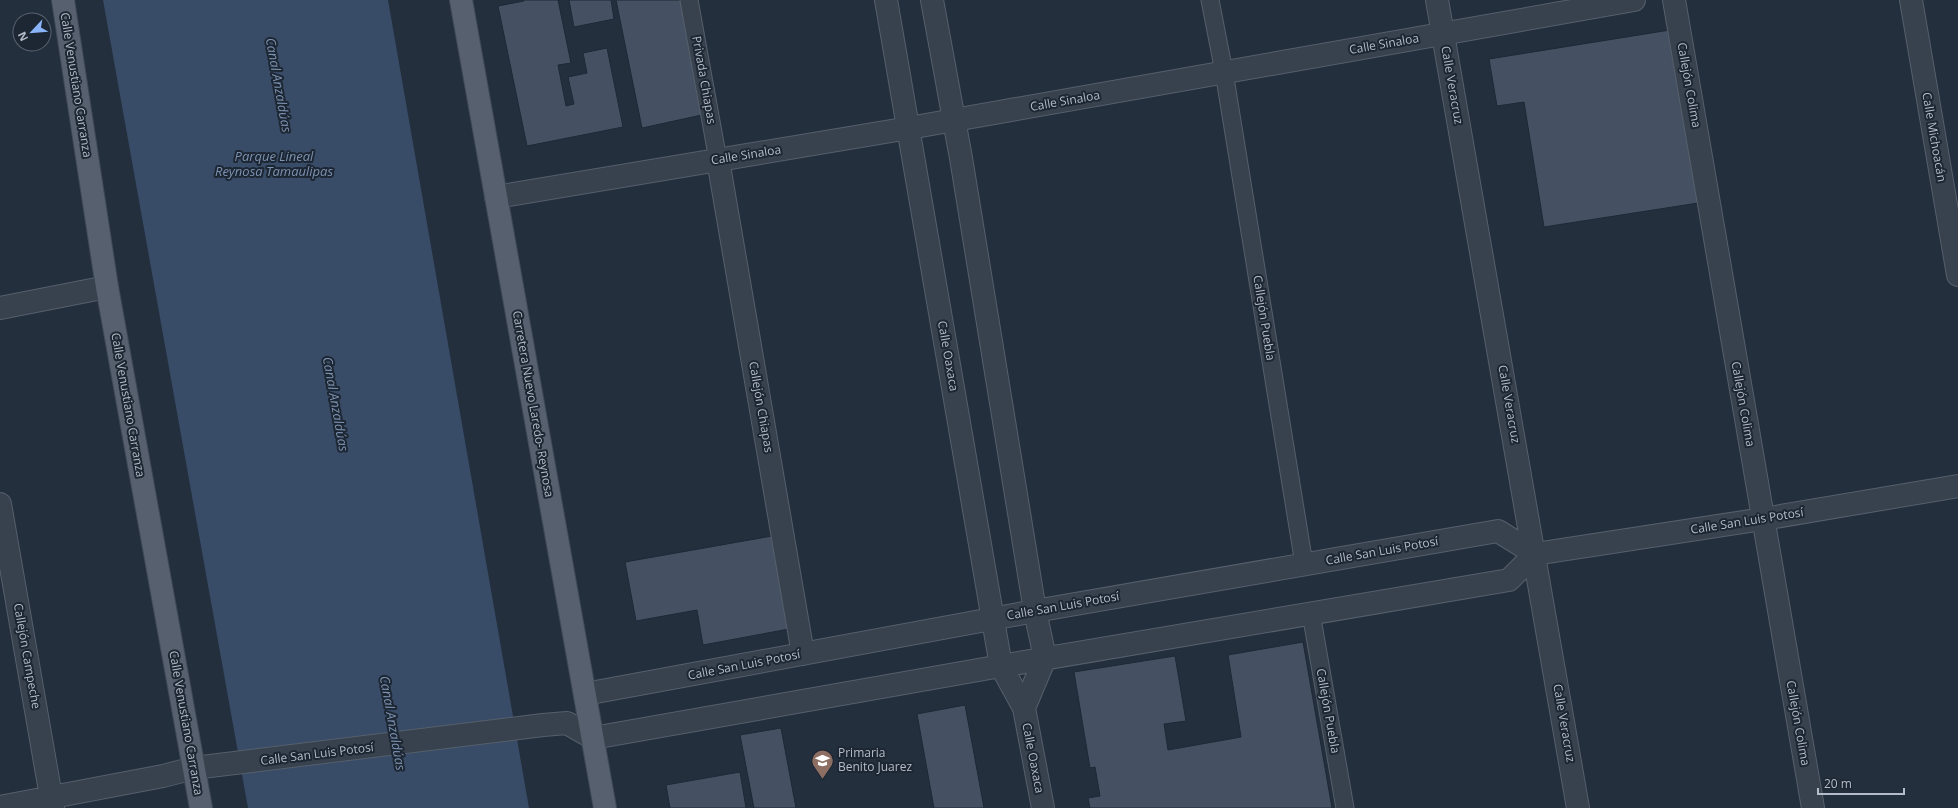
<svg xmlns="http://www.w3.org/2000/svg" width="1958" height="808" font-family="'Open Sans',sans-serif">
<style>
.water{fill:#394c67}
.building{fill:#455162;stroke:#1f2835}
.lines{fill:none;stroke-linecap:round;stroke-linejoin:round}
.service-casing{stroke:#565f6c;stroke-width:19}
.minor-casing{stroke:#565f6c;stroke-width:24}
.tertiary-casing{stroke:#565f6c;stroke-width:24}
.primary-casing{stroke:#414a57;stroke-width:24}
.service{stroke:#38414e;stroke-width:17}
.minor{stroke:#38414e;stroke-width:22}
.tertiary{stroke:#38414e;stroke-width:22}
.primary{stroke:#56606e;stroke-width:22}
.labels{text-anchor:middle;stroke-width:4;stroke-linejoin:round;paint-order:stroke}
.street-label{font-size:12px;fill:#b4bcc9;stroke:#1d2633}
.poi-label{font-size:12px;fill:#b4bcc9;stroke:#1d2633;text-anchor:start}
.water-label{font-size:13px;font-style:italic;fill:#7c92b1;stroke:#1d2633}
</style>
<rect width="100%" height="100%" fill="#242f3e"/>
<path class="water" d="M103 0H388L529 808H248Z"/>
<path class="building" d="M523 0H560H558L571 63 558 65 566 106 574 104 568 77 587 73 583 53 607 48 623 127 527 146 498 6 524 1Z
M569 0H611L614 19 574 27Z
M616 0H683L706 114 642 128Z
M1670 30 1698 203 1544 227 1524 102 1497 106 1489 59Z
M772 536 789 629 703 645 697 610 636 621 625 562Z
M1303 642 1332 808H1090L1088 798 1100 796 1095 767 1090 768 1074 672 1175 656 1186 721 1164 724 1168 750 1241 737 1228 655Z
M965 705 984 808H934L917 714Z
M781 728 796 808H754L740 735Z
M740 772 746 808H670L666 785Z"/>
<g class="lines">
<defs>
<path id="service" d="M689 0 718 160
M1210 0 1224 72 1304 564
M1311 613 1345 808"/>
<path id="minor" d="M886 0 1001 666 1024 708 1043 808
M932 0 961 158 1035 611 1045 658 1024 708
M1437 0 1578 808
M1674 0 1813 808
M1911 0 1958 275
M718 160 803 654
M496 197 909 128 1634 0
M0 308 107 287
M0 504 53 808
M585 694 1035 611 1498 531 1535 554
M593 738 1001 666 1509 580 1535 554 1763 519 1958 486
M0 807 163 776 194 768"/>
<path id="tertiary" d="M194 768 543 725 567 723 593 738"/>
<path id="primary" d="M63 0 107 287 201 808
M461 0 605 808"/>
</defs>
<use href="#service" class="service-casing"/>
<use href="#minor" class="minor-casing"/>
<use href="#tertiary" class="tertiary-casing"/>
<use href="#primary" class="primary-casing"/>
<use href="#service" class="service"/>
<use href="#minor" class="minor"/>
<use href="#tertiary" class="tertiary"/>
<use href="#primary" class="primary"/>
</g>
<defs>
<symbol id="school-pin" viewBox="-11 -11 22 30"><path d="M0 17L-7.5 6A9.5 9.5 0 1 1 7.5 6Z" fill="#8d6e63" stroke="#1d2633"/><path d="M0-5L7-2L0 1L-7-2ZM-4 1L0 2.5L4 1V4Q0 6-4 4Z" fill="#fff"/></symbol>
</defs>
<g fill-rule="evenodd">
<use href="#school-pin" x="810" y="748" width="25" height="34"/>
</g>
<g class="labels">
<g class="street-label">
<text transform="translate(1384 44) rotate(-10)" y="4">Calle Sinaloa</text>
<text transform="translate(704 80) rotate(80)" y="4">Privada Chiapas</text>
<text transform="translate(76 85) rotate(81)" y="4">Calle Venustiano Carranza</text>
<text transform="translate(1452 85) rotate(80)" y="4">Calle Veracruz</text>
<text transform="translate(1689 85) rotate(80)" y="4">Callejón Colima</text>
<text transform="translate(1065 101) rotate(-10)" y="4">Calle Sinaloa</text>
<text transform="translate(1934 137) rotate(80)" y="4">Calle Michoacán</text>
<text transform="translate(746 155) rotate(-9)" y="4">Calle Sinaloa</text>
<text transform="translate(1264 318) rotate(81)" y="4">Callejón Puebla</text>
<text transform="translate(948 356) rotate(80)" y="4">Calle Oaxaca</text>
<text transform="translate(533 404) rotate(80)" y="4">Carretera Nuevo Laredo- Reynosa</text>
<text transform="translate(1509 404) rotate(80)" y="4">Calle Veracruz</text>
<text transform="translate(1743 404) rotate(80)" y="4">Callejón Colima</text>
<text transform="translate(128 405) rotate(80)" y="4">Calle Venustiano Carranza</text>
<text transform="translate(761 407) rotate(80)" y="4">Callejón Chiapas</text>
<text transform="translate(1747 521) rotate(-9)" y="4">Calle San Luis Potosí</text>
<text transform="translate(1382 551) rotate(-10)" y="4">Calle San Luis Potosí</text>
<text transform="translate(1063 606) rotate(-10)" y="4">Calle San Luis Potosí</text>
<text transform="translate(27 656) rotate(80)" y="4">Callejón Campeche</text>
<text transform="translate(744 665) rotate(-11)" y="4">Calle San Luis Potosí</text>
<text transform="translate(1328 711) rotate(80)" y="4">Callejón Puebla</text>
<text transform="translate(186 723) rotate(80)" y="4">Calle Venustiano Carranza</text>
<text transform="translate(1564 723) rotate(80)" y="4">Calle Veracruz</text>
<text transform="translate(1798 723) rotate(80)" y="4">Callejón Colima</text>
<text transform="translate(317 754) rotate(-7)" y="4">Calle San Luis Potosí</text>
<text transform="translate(1033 758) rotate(79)" y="4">Calle Oaxaca</text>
</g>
<g class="poi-label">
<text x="838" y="757">Primaria<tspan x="838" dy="14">Benito Juarez</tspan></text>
</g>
<g class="water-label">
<text transform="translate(279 85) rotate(80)" y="5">Canal Anzaldúas</text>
<text x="274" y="161">Parque Lineal<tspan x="274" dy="15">Reynosa Tamaulipas</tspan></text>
<text transform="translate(336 404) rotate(80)" y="5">Canal Anzaldúas</text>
<text transform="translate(393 723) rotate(80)" y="5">Canal Anzaldúas</text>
</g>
</g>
<g transform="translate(32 32) rotate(244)"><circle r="19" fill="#1d2633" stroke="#59626f"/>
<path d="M0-3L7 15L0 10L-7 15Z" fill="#8ab4f8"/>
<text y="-6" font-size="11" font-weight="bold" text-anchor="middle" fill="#b4bcc9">N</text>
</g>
<path d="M1818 788v6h86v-6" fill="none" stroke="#b4bcc9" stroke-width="2"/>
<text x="1824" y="788" font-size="12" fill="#b4bcc9" stroke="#1d2633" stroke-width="3" paint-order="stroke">20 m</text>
</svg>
